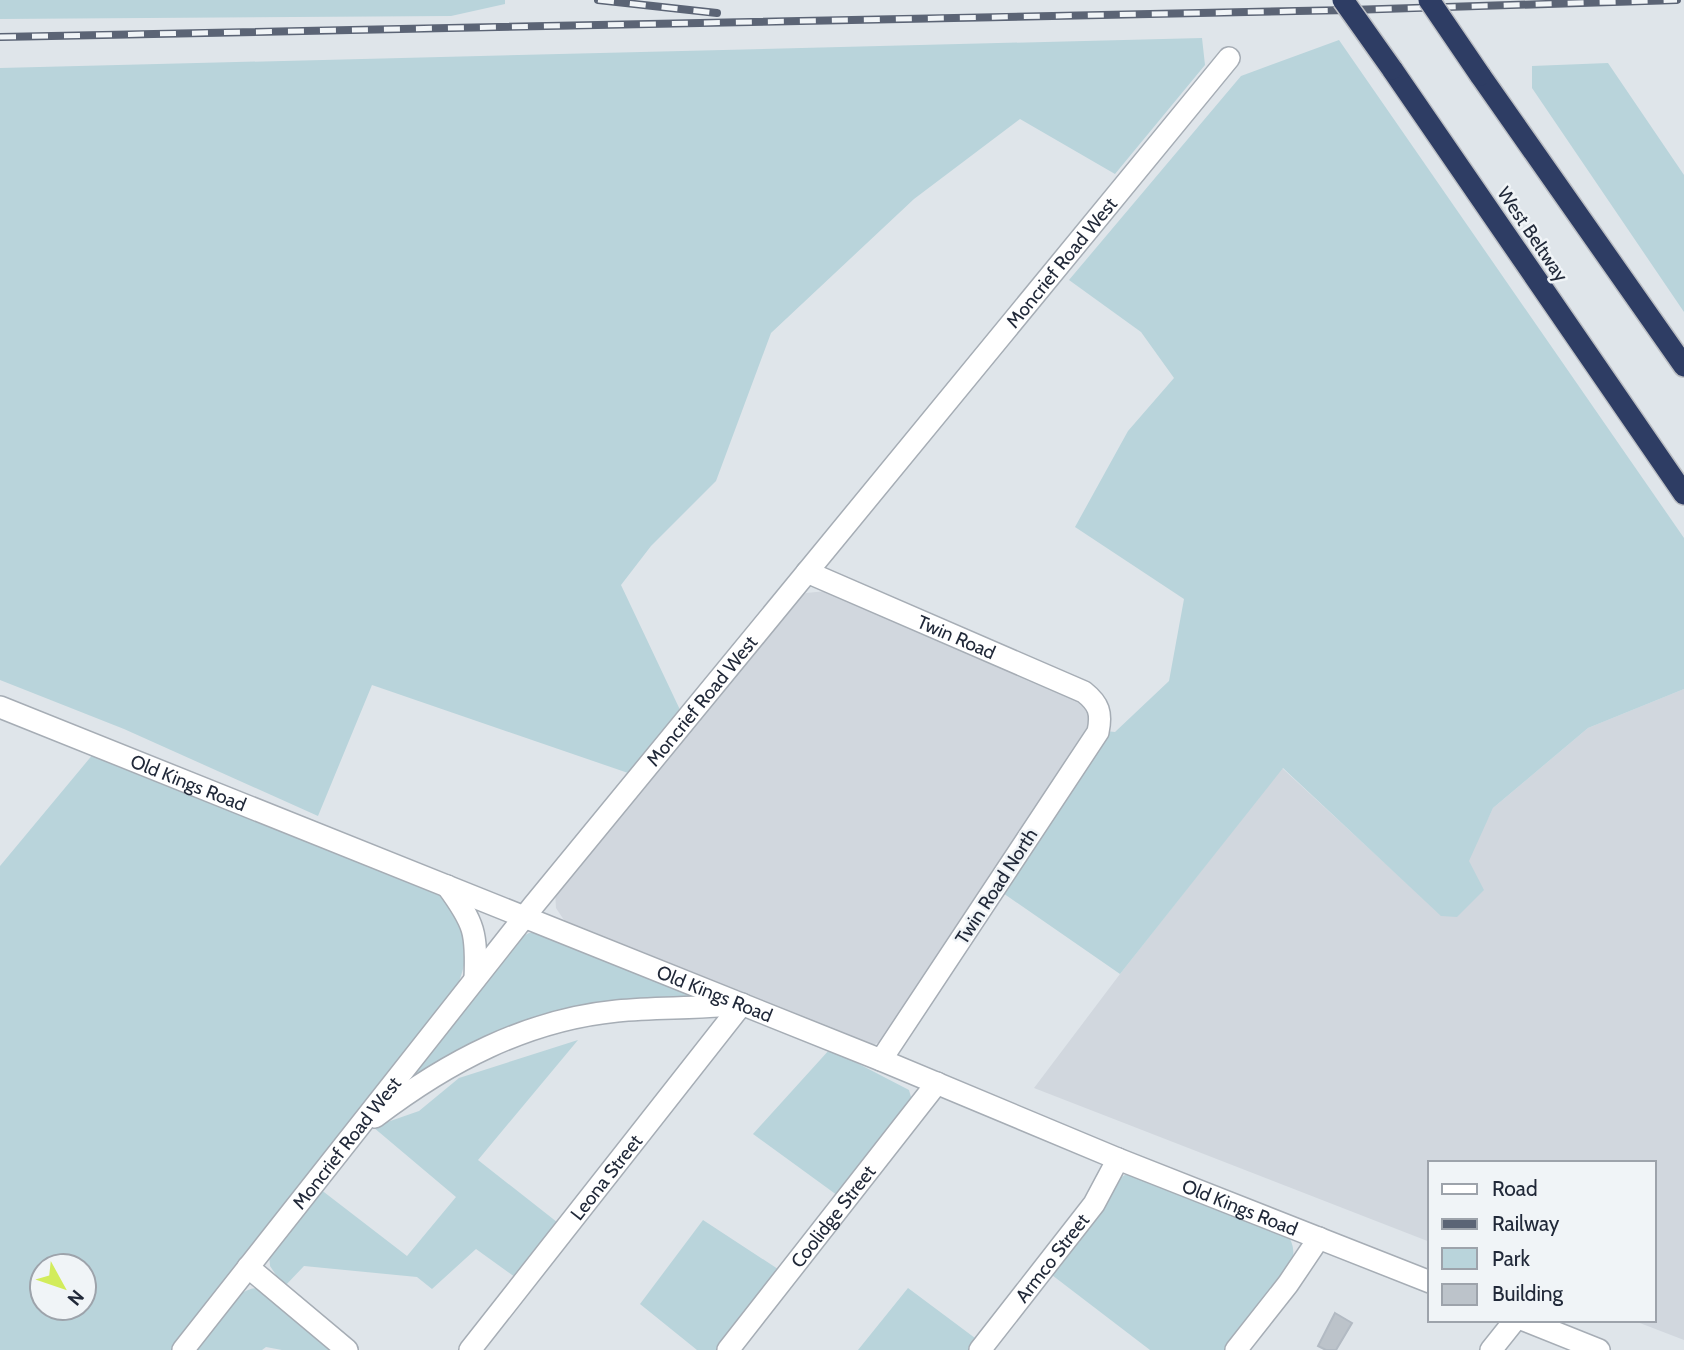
<svg xmlns="http://www.w3.org/2000/svg" width="1684" height="1350" font-family="Cabin,sans-serif">
<style>
.built{fill:#d1d7de}
.green{fill:#b9d4db;fill-rule:evenodd}
.building{fill:#bcc3ca;stroke:#b2bac3;stroke-width:2}
.lines{fill:none;stroke-linecap:round;stroke-linejoin:round}
.minor-casing{stroke:#a6adb5;stroke-width:24}
.highway-casing{stroke:#bcbfc4;stroke-width:24}
.minor{stroke:#fff;stroke-width:21}
.highway{stroke:#2e3d64;stroke-width:21}
.rail-casing{stroke:#5b6475;stroke-width:8}
.rail{stroke:#f0f4f7;stroke-width:5;stroke-dasharray:16;stroke-linecap:butt}
.highway-bridge-casing{stroke:#bcbfc4;stroke-width:24;stroke-linecap:butt}
.highway-bridge{stroke:#2e3d64;stroke-width:21}
.labels{text-anchor:middle;stroke-width:5;stroke-linejoin:round;paint-order:stroke}
.street-label{font-size:19px;fill:#212939;stroke:#f0f4f7}
</style>
<rect width="100%" height="100%" fill="#dfe5ea"/>
<path class="built" d="M827 591 1080 699 1090 714 1087 737 886 1039 871 1046 566 923 556 908 555 891 793 599 806 593Z
M1684 689V1340L1632 1320H1654V1163H1430V1242L1034 1088 1120 974 1282 768 1441 915 1493 808 1588 728Z"/>
<path class="green" d="M0 0H505V4L451 16 0 19Z
M1202 38 1205 65 1115 174 1020 119 914 199 771 333 716 481 651 546 621 585 682 714 631 774 372 685 318 816 124 729 0 680V68Z
M1339 40 1684 538V689L1588 728 1493 808 1469 861 1484 890 1457 917 1441 916 1283 768 1120 974 1000 891 1106 731 1115 732 1169 681 1184 599 1075 527 1128 431 1174 378 1141 332 1069 280 1241 76Z
M1608 63 1684 175V312L1532 88V66Z
M94 753 438 893C471 927 473 946 456 990L172 1350H0V866ZM42 1266H84V1308H42Z
M529 933H544L702 998 611 1005 402 1089 518 939Z
M578 1040 478 1160 562 1226 519 1280 476 1249 432 1289 417 1277 304 1266 284 1287 270 1266 269 1254 320 1189 407 1256 456 1197 373 1127 419 1111 459 1078Z
M830 1049 909 1090 913 1104 841 1198 753 1134Z
M1128 1173 1286 1232C1296 1247 1295 1257 1288 1273L1225 1350H1150L1048 1272 1117 1180Z
M703 1220 784 1273 723 1350H697L640 1304Z
M257 1288 270 1293 338 1350H282L266 1347 262 1350H194C208 1331 232 1289 257 1288Z
M908 1288 979 1341 972 1350H858Z"/>
<path class="building" d="M1335 1313 1352 1323 1336 1350H1326L1318 1346Z"/>
<g class="lines">
<defs>
<g id="minor">
<path id="s1" d="M807 572 1084 692C1099 704 1102 713 1098 732L881 1060"/>
<path id="s2" d="M0 707 881 1060 1118 1159 1430 1282"/>
<path d="M447 886C475 924 477 933 475 979"/>
<path d="M375 1117C447 1062 526 1020 617 1011 658 1007 699 1009 740 1004"/>
<path d="M248 1267 347 1350"/>
<path d="M1524 1320 1599 1350"/>
<path id="s3" d="M183 1350 533 906 1229 58"/>
<path id="s4" d="M470 1350 742 1004"/>
<path id="s5" d="M728 1350 937 1083"/>
<path id="s6" d="M980 1350 1094 1204 1118 1159"/>
<path d="M1236 1350 1288 1284 1319 1238"/>
<path d="M1491 1350 1515 1320"/>
</g>
<path id="highway" d="M1392 69 1684 494
M1480 75 1684 366"/>
</defs>
<use href="#minor" class="minor-casing"/>
<use href="#highway" class="highway-casing"/>
<use href="#minor" class="minor"/>
<use href="#highway" class="highway"/>
<defs>
<path id="rail" d="M598 0 717 13
M0 37 1350 10 1677 0"/>
</defs>
<use href="#rail" class="rail-casing"/>
<use href="#rail" class="rail"/>
<defs>
<path id="highway-bridge" d="M1343 0 1392 69
M1429 0 1480 75"/>
</defs>
<use href="#highway-bridge" class="highway-bridge-casing"/>
<use href="#highway-bridge" class="highway-bridge"/>
</g>
<g class="labels">
<g class="street-label">
<text transform="translate(1533 234) rotate(56)" y="7">West Beltway</text>
<text dy="7" stroke="none"><textPath href="#s3" startOffset="1398">Moncrief Road West</textPath></text>
<text dy="7" stroke="none"><textPath href="#s1" startOffset="163">Twin Road</textPath></text>
<text dy="7" stroke="none"><textPath href="#s3" startOffset="831">Moncrief Road West</textPath></text>
<text dy="7" stroke="none"><textPath href="#s2" startOffset="203">Old Kings Road</textPath></text>
<text transform="translate(996 886) rotate(-57)" y="7">Twin Road North</text>
<text dy="7" stroke="none"><textPath href="#s2" startOffset="770">Old Kings Road</textPath></text>
<text dy="7" stroke="none"><textPath href="#s3" startOffset="264">Moncrief Road West</textPath></text>
<text dy="7" stroke="none"><textPath href="#s4" startOffset="220">Leona Street</textPath></text>
<text dy="7" stroke="none"><textPath href="#s2" startOffset="1337">Old Kings Road</textPath></text>
<text dy="7" stroke="none"><textPath href="#s5" startOffset="170">Coolidge Street</textPath></text>
<text dy="7" stroke="none"><textPath href="#s6" startOffset="117">Armco Street</textPath></text>
</g>
</g>
<rect x="1428" y="1161" width="228" height="161" fill="#f0f4f7" stroke="#9da3ab" stroke-width="2"/>
<rect x="1442" y="1184" width="35" height="10" fill="#ffffff" stroke="#9da3ab" stroke-width="2"/>
<text x="1492" y="1196" font-size="21" fill="#212939">Road</text>
<rect x="1442" y="1219" width="35" height="10" fill="#5b6475" stroke="#9da3ab" stroke-width="2"/>
<text x="1492" y="1231" font-size="21" fill="#212939">Railway</text>
<rect x="1442" y="1248" width="35" height="21" fill="#b9d4db" stroke="#9da3ab" stroke-width="2"/>
<text x="1492" y="1266" font-size="21" fill="#212939">Park</text>
<rect x="1442" y="1284" width="35" height="21" fill="#bcc3ca" stroke="#9da3ab" stroke-width="2"/>
<text x="1492" y="1301" font-size="21" fill="#212939">Building</text>
<g transform="translate(63 1287) rotate(130)"><circle r="33" fill="#f0f4f7" stroke="#9da3ab" stroke-width="2"/>
<path d="M0-5L12 26L0 18L-12 26Z" fill="#d2ec5b"/>
<text y="-10" font-size="19" font-weight="bold" text-anchor="middle" fill="#212939">N</text>
</g>
</svg>
